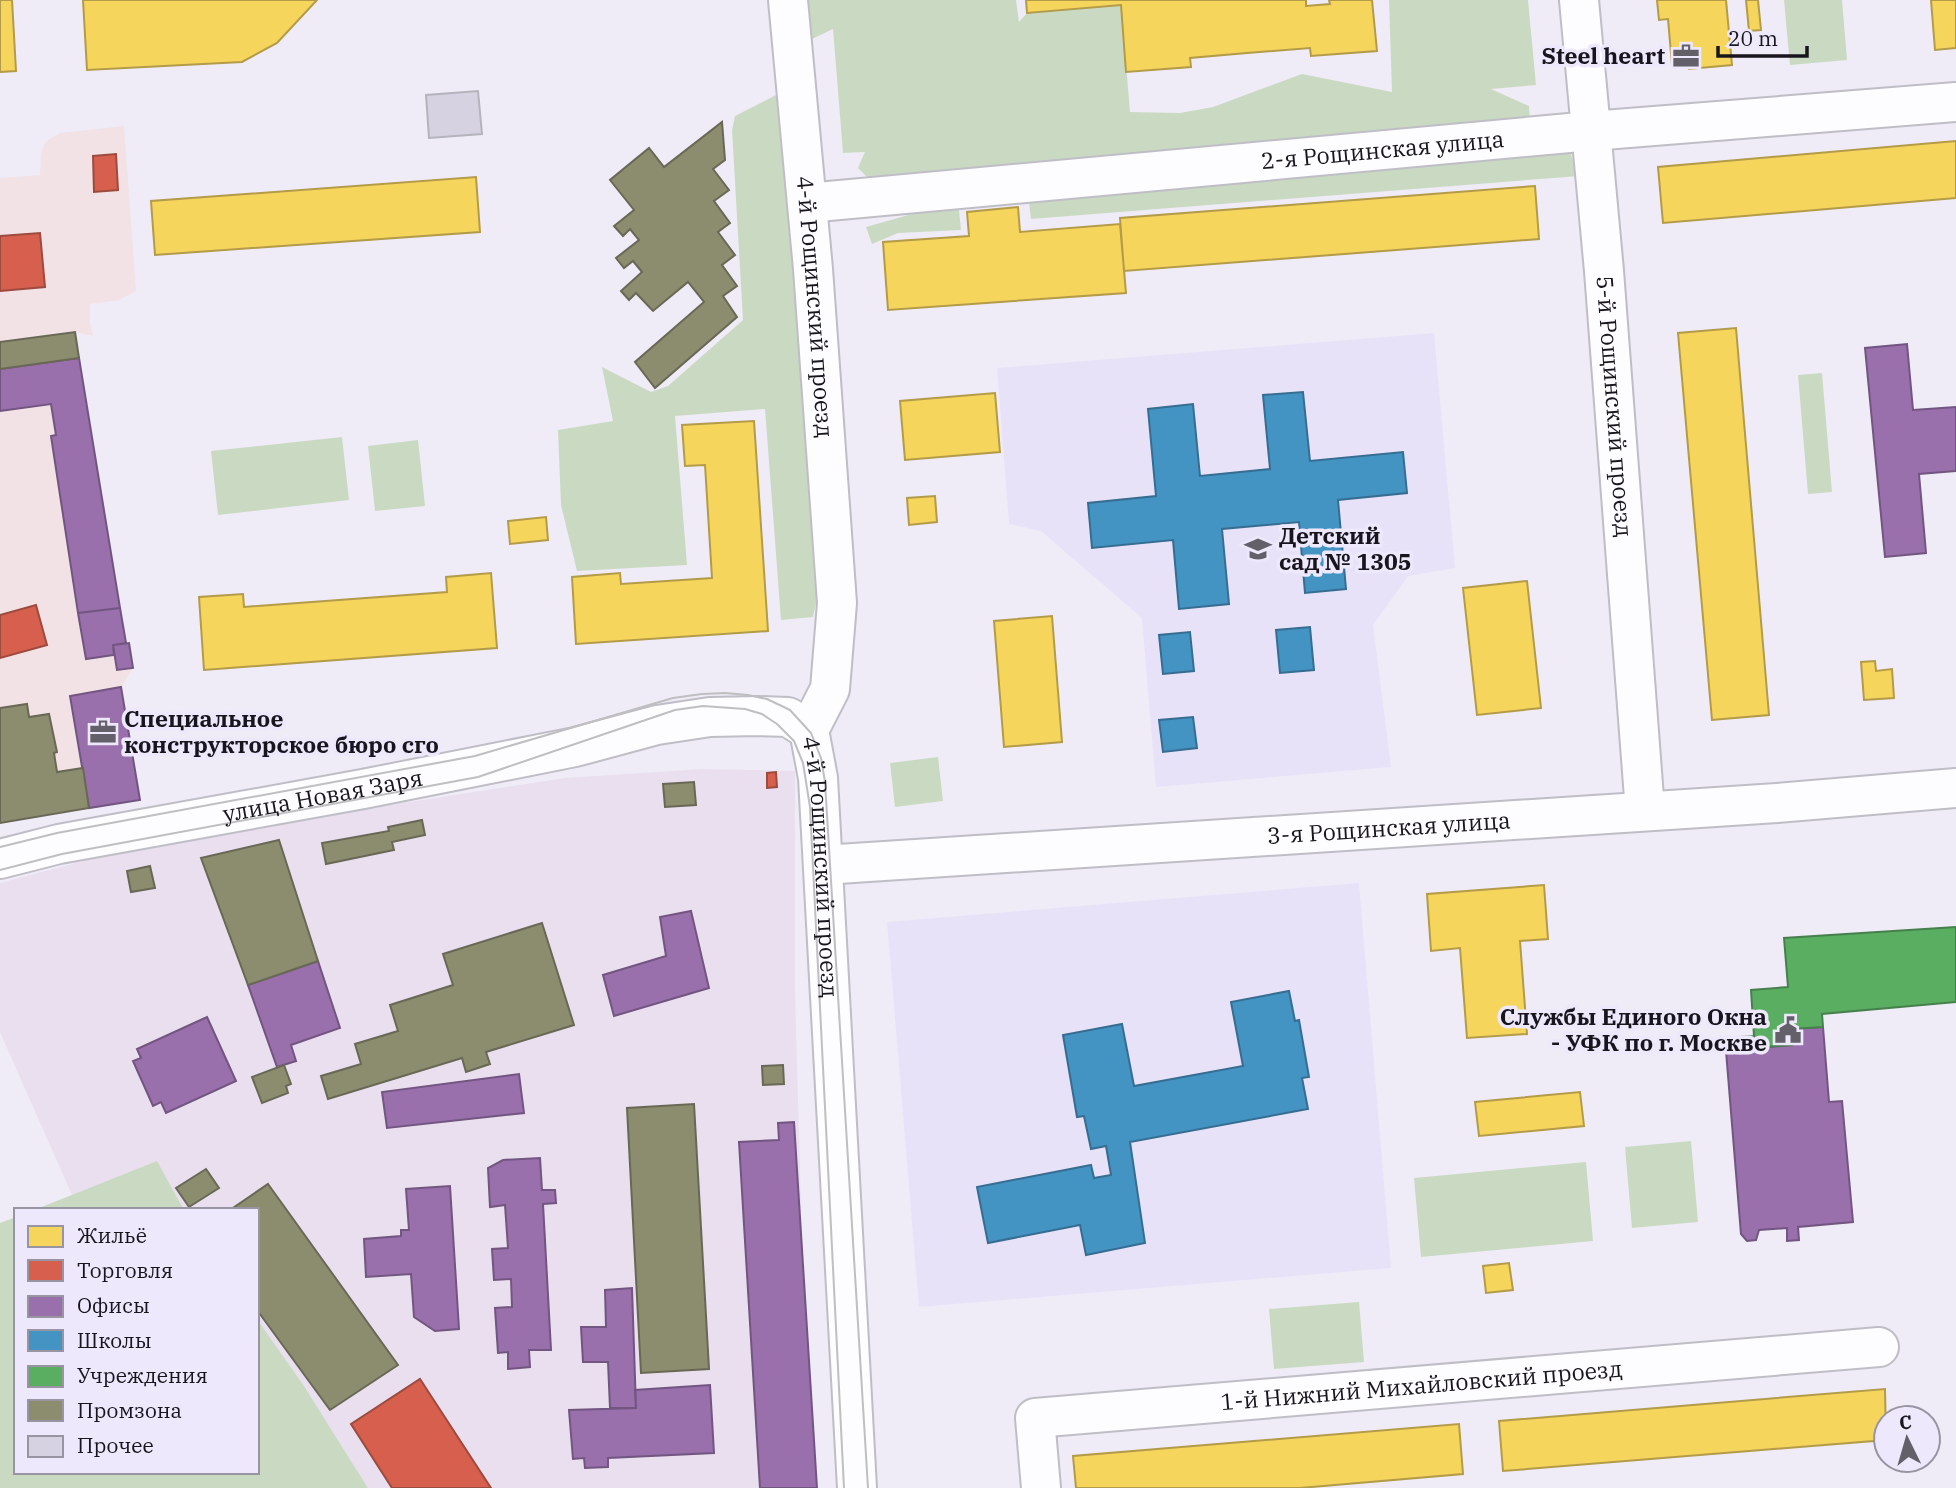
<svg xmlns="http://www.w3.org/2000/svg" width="1956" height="1488" font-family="'IBM Plex Serif',serif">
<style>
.commercial{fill:#f2e2e5}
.industrial{fill:#e9dfee}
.built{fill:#e8e2f9}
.green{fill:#cadac2}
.homes{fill:#f6d55c;stroke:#b39b49;stroke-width:2}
.shops{fill:#d6604d;stroke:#9d4a3f;stroke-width:2}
.offices{fill:#9970ab;stroke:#725580;stroke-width:2}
.schools{fill:#4393c3;stroke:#366d91;stroke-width:2}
.public{fill:#5aae61;stroke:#46804d;stroke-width:2}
.industry{fill:#8c8c6e;stroke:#696856;stroke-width:2}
.building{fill:#d6d2e1;stroke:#b5b3bc;stroke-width:2}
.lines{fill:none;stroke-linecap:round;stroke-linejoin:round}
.minor-casing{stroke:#bfbdc6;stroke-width:42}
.minor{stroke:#fdfcfe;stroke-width:38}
.tram{stroke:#bfbec1;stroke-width:2}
.labels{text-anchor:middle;stroke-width:7;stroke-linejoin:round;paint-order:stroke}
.poi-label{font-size:23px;font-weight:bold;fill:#18151d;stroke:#ede8fb;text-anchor:end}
.street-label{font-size:23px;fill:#18151d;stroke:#ede8fb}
</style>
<rect width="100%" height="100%" fill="#efecf7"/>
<path class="commercial" d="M124 126 136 291 119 300 90 304V323L93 336 75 332 125 643H129L133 668 121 687 140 800 0 823V178L40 175 41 154 44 145 48 140 60 133Z"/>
<path class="industrial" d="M703 769 795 771V993L803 1275 814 1488H368L304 1386 257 1319V1210H184L157 1162 72 1195 0 1032V883L110 854 364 809 565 778Z"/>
<path class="built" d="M1434 333 1455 568 1408 576 1373 625 1391 767 1156 787 1142 618 1041 531 1009 524 997 368Z
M1359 883 1391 1268 919 1307 887 922Z"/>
<path class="green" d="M806 0H1016L1019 22 1027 13 1121 5 1130 112 1180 113 1213 107 1302 74 1392 92 1389 0H1528L1536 85 1491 89 1529 106 1530 126 874 184 858 168 865 152 843 153 833 29 810 40Z
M1784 0H1842L1847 60 1790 65Z
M788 89 819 589 813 617 781 620 765 409 675 416 687 565 577 571 561 505 558 430 613 421 602 367 651 392 668 386 743 320 732 130 735 116Z
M1567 144 1579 176 1031 219 1028 194Z
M958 201 961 230 898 233 872 244 866 227Z
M1822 373 1832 492 1808 494 1798 375Z
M342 437 349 500 218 515 211 451Z
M418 440 425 506 375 511 368 446Z
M938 757 943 801 895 807 890 763Z
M1691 1141 1698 1222 1632 1228 1625 1147Z
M157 1161 184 1210H34Z
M1586 1162 1593 1241 1421 1257 1414 1178Z
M16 1217V1472H257V1319L304 1386 368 1488H0V1223Z
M1359 1302 1364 1362 1274 1369 1269 1309Z"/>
<path class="homes" d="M0 0H12L16 71 0 72Z
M83 0H317L277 43 242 62 87 70Z
M1026 0H1306V6L1330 4 1329 0H1372L1377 51 1311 56 1310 48 1247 53 1190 58 1191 67 1126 72 1121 5 1027 13Z
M1657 0H1726L1732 65 1689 69V63L1672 65 1668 19 1659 20Z
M1746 0H1758L1761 30 1749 31Z
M1931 0H1956V48L1935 50Z
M1956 141V198L1663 223 1658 167Z
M476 177 480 232 155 255 151 201Z
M1535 186 1539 239 1124 271 1120 218Z
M1018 207 1020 232 1120 224 1126 293 888 310 883 242 969 236 967 212Z
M1736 328 1769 715 1712 720 1678 333Z
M995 393 1000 452 905 460 900 401Z
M754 421 768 631 576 644 572 577 620 573 621 584 712 578 705 465 685 466 682 425Z
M935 496 937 522 909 525 907 498Z
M546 517 548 540 510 544 508 521Z
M491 573 497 648 204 670 199 597 243 594 244 607 447 592 446 577Z
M1527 581 1541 708 1477 715 1463 588Z
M1052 616 1062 742 1004 747 994 621Z
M1875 661 1876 671 1892 669 1894 698 1864 700 1861 662Z
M1544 885 1548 939 1520 941 1527 1034 1467 1038 1460 948 1431 951 1427 894Z
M1580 1092 1584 1126 1479 1136 1475 1102Z
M1509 1263 1513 1290 1486 1293 1483 1266Z
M1885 1389 1886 1440 1503 1471 1499 1421Z
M1459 1424 1463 1474 1300 1488H1076L1073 1456Z"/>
<path class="shops" d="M116 154 118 190 94 192 93 156Z
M40 233 45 287 0 291V236Z
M36 605 47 645 0 658V615Z
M776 772 777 787 767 788V773Z
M420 1379 491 1488H392L351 1424Z"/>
<path class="offices" d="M1907 344 1913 410 1956 407V471L1919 474 1926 553 1885 557 1865 348Z
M79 358 120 608 78 613 51 436 56 435 51 404 0 411V369Z
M120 608 126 643 113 645 114 655 86 659 78 613Z
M129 643 133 668 117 670 113 645Z
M121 687 140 800 89 808 70 696Z
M691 911 709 988 614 1016 603 975 666 956 660 917Z
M318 961 340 1028 291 1045 296 1061 277 1067 248 985Z
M207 1017 236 1081 166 1113 161 1102 153 1106 133 1061 141 1058 137 1049Z
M1823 1027 1829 1102 1842 1101 1853 1222 1798 1227 1799 1240 1787 1241V1228L1759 1230 1756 1240 1747 1241 1741 1234 1726 1051 1792 1045 1791 1029Z
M519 1074 524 1113 387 1128 382 1092Z
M794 1122 817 1488H760L739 1142 779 1140 778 1123Z
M540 1158 542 1190H555L556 1203 543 1204 551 1350H529L530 1367 508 1369V1352L498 1353 495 1308 512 1307 511 1279 494 1280 492 1249 508 1248 505 1205 490 1207 488 1168 503 1160Z
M450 1186 459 1329 435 1331 414 1317 411 1274 366 1277 364 1239 401 1236V1230H409L406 1189Z
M632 1288 636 1408H610L608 1362H583L581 1327H606L605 1290Z
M710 1385 714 1453 608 1458V1467L585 1468 584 1458 573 1459 569 1410 636 1408 635 1390Z"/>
<path class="schools" d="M1303 392 1310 461 1403 452 1407 493 1338 500 1346 589 1305 593 1299 522 1222 529 1229 604 1179 609 1173 540 1092 548 1088 503 1156 496 1148 409 1193 404 1200 476 1270 469 1263 395Z
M1310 627 1314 670 1280 673 1276 630Z
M1190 632 1194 671 1163 674 1159 635Z
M1193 717 1197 748 1163 752 1159 720Z
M1289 991 1295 1021 1299 1020 1309 1077 1302 1078 1308 1109 1130 1142 1145 1243 1086 1255 1080 1225 988 1243 977 1187 1091 1165 1094 1178 1111 1175 1106 1146 1091 1149 1084 1116 1077 1117 1063 1035 1122 1024 1134 1086 1243 1066 1231 1002Z"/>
<path class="public" d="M1956 927V1002L1822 1014 1823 1027 1791 1029 1792 1045 1721 1050 1720 1041 1723 1038 1754 1036 1751 990 1788 987 1784 938Z"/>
<path class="industry" d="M722 122 725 160 713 169 729 190 714 201 730 223 718 232 735 255 722 265 737 286 723 296 737 317 655 388 635 362 704 302 688 282 653 311 636 293 629 300 621 291 642 272 633 261 624 268 616 258 639 240 630 229 623 236 614 226 634 210 610 180 649 148 664 167Z
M75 332 79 358 0 369V342Z
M27 704 29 717 49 714 57 752 54 753 57 772 83 768 89 808 0 823V708Z
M694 782 696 805 665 807 663 784Z
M422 820 425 835 392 842 394 850 326 864 322 843 389 831 388 827Z
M279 840 318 961 248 985 201 858Z
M150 866 155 888 131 892 127 871Z
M542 923 574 1025 486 1052 490 1064 466 1072 462 1058 328 1099 321 1076 361 1064 355 1044 398 1031 390 1005 453 985 443 954Z
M284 1065 291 1084 286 1086 288 1093 262 1103 252 1077Z
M783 1065 784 1084 763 1085 762 1066Z
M694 1104 709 1369 641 1373 627 1108Z
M206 1169 219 1188 189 1207 176 1188Z
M268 1184 398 1365 330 1410 257 1310V1210H230Z"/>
<path class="building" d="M478 91 482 134 429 138 426 95Z"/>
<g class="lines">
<defs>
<g id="minor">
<path id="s1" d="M788 0 813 269 837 603 830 689 809 730 818 778 857 1488"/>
<path id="s2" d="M1579 0 1604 271 1645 811"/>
<path id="s3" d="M807 203 1591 131 1956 102"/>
<path id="s4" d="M0 859 59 844 363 789 575 747 657 725 710 717 758 716 788 717 809 730"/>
<path id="s5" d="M823 865 1777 803 1956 788"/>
<path id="s6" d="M1041 1488 1035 1418 1879 1347"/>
</g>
</defs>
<use href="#minor" class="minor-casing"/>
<use href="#minor" class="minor"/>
<path class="tram" d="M0 847 57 833 475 756 673 698 702 694 725 693 748 695 767 699 790 710 811 733 821 758 825 782 868 1488
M0 870 62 854 478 777 675 710 703 706 745 709 762 714 777 724 794 741 803 763 810 807 844 1488"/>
</g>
<defs>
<symbol id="office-bare" viewBox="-9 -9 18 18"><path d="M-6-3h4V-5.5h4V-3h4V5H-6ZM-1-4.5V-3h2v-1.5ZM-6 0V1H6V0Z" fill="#636069" stroke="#ede8fb" stroke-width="2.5" paint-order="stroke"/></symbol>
<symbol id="school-bare" viewBox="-9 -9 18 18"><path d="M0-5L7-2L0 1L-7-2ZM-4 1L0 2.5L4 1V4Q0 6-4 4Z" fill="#636069" stroke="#ede8fb" stroke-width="2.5" paint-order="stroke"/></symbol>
<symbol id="civic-bare" viewBox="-9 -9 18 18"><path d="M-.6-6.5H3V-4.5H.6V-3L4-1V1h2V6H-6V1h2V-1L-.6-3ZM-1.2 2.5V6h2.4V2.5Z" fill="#636069" stroke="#ede8fb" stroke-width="2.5" paint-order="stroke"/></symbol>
</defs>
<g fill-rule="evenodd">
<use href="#office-bare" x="1667" y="37" width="38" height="38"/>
<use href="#school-bare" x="1239" y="530" width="38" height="38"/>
<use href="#office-bare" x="84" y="713" width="38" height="38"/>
<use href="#civic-bare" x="1769" y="1011" width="38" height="38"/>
</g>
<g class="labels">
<g class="poi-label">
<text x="1665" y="64">Steel heart</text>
<text x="1279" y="544" text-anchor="start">Детский<tspan x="1279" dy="26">сад № 1305</tspan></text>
<text x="124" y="727" text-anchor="start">Специальное<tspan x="124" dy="26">конструкторское бюро сго</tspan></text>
<text x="1767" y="1025">Службы Единого Окна<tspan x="1767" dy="26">- УФК по г. Москве</tspan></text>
</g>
<g class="street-label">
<text dy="8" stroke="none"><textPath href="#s3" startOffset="578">2-я Рощинская улица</textPath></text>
<text dy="8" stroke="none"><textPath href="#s1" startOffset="308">4-й Рощинский проезд</textPath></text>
<text dy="8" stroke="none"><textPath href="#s2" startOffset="408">5-й Рощинский проезд</textPath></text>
<text dy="8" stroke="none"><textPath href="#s4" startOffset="329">улица Новая Заря</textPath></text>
<text dy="8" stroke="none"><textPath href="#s5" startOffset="567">3-я Рощинская улица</textPath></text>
<text dy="8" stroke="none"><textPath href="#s1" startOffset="875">4-й Рощинский проезд</textPath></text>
<text dy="8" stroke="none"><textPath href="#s6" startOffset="458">1-й Нижний Михайловский проезд</textPath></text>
</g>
</g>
<rect x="14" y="1208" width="245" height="266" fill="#ede8fb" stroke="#9894a2" stroke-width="2"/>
<rect x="28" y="1226" width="35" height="21" fill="#f6d55c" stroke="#9894a2" stroke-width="2"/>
<text x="77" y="1243" font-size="21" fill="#18151d">Жильё</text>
<rect x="28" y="1260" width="35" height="21" fill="#d6604d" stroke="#9894a2" stroke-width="2"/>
<text x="77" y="1278" font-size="21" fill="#18151d">Торговля</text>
<rect x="28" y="1296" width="35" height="21" fill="#9970ab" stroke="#9894a2" stroke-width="2"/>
<text x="77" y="1313" font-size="21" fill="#18151d">Офисы</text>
<rect x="28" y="1330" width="35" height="21" fill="#4393c3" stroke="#9894a2" stroke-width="2"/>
<text x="77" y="1348" font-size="21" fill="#18151d">Школы</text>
<rect x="28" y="1366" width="35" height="21" fill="#5aae61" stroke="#9894a2" stroke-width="2"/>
<text x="77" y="1383" font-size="21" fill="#18151d">Учреждения</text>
<rect x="28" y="1400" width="35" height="21" fill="#8c8c6e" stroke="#9894a2" stroke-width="2"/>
<text x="77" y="1418" font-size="21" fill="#18151d">Промзона</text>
<rect x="28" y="1436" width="35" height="21" fill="#d6d2e1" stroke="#9894a2" stroke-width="2"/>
<text x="77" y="1453" font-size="21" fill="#18151d">Прочее</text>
<g transform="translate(1907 1439) rotate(355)"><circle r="33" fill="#ede8fb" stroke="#9894a2" stroke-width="2"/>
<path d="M0-5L12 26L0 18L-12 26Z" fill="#636069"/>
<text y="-10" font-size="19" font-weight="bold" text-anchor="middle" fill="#18151d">С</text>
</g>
<path d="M1718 46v10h89v-10" fill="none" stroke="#18151d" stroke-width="3.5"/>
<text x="1728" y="46" font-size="21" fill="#18151d" stroke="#ede8fb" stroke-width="5" paint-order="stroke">20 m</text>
</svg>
